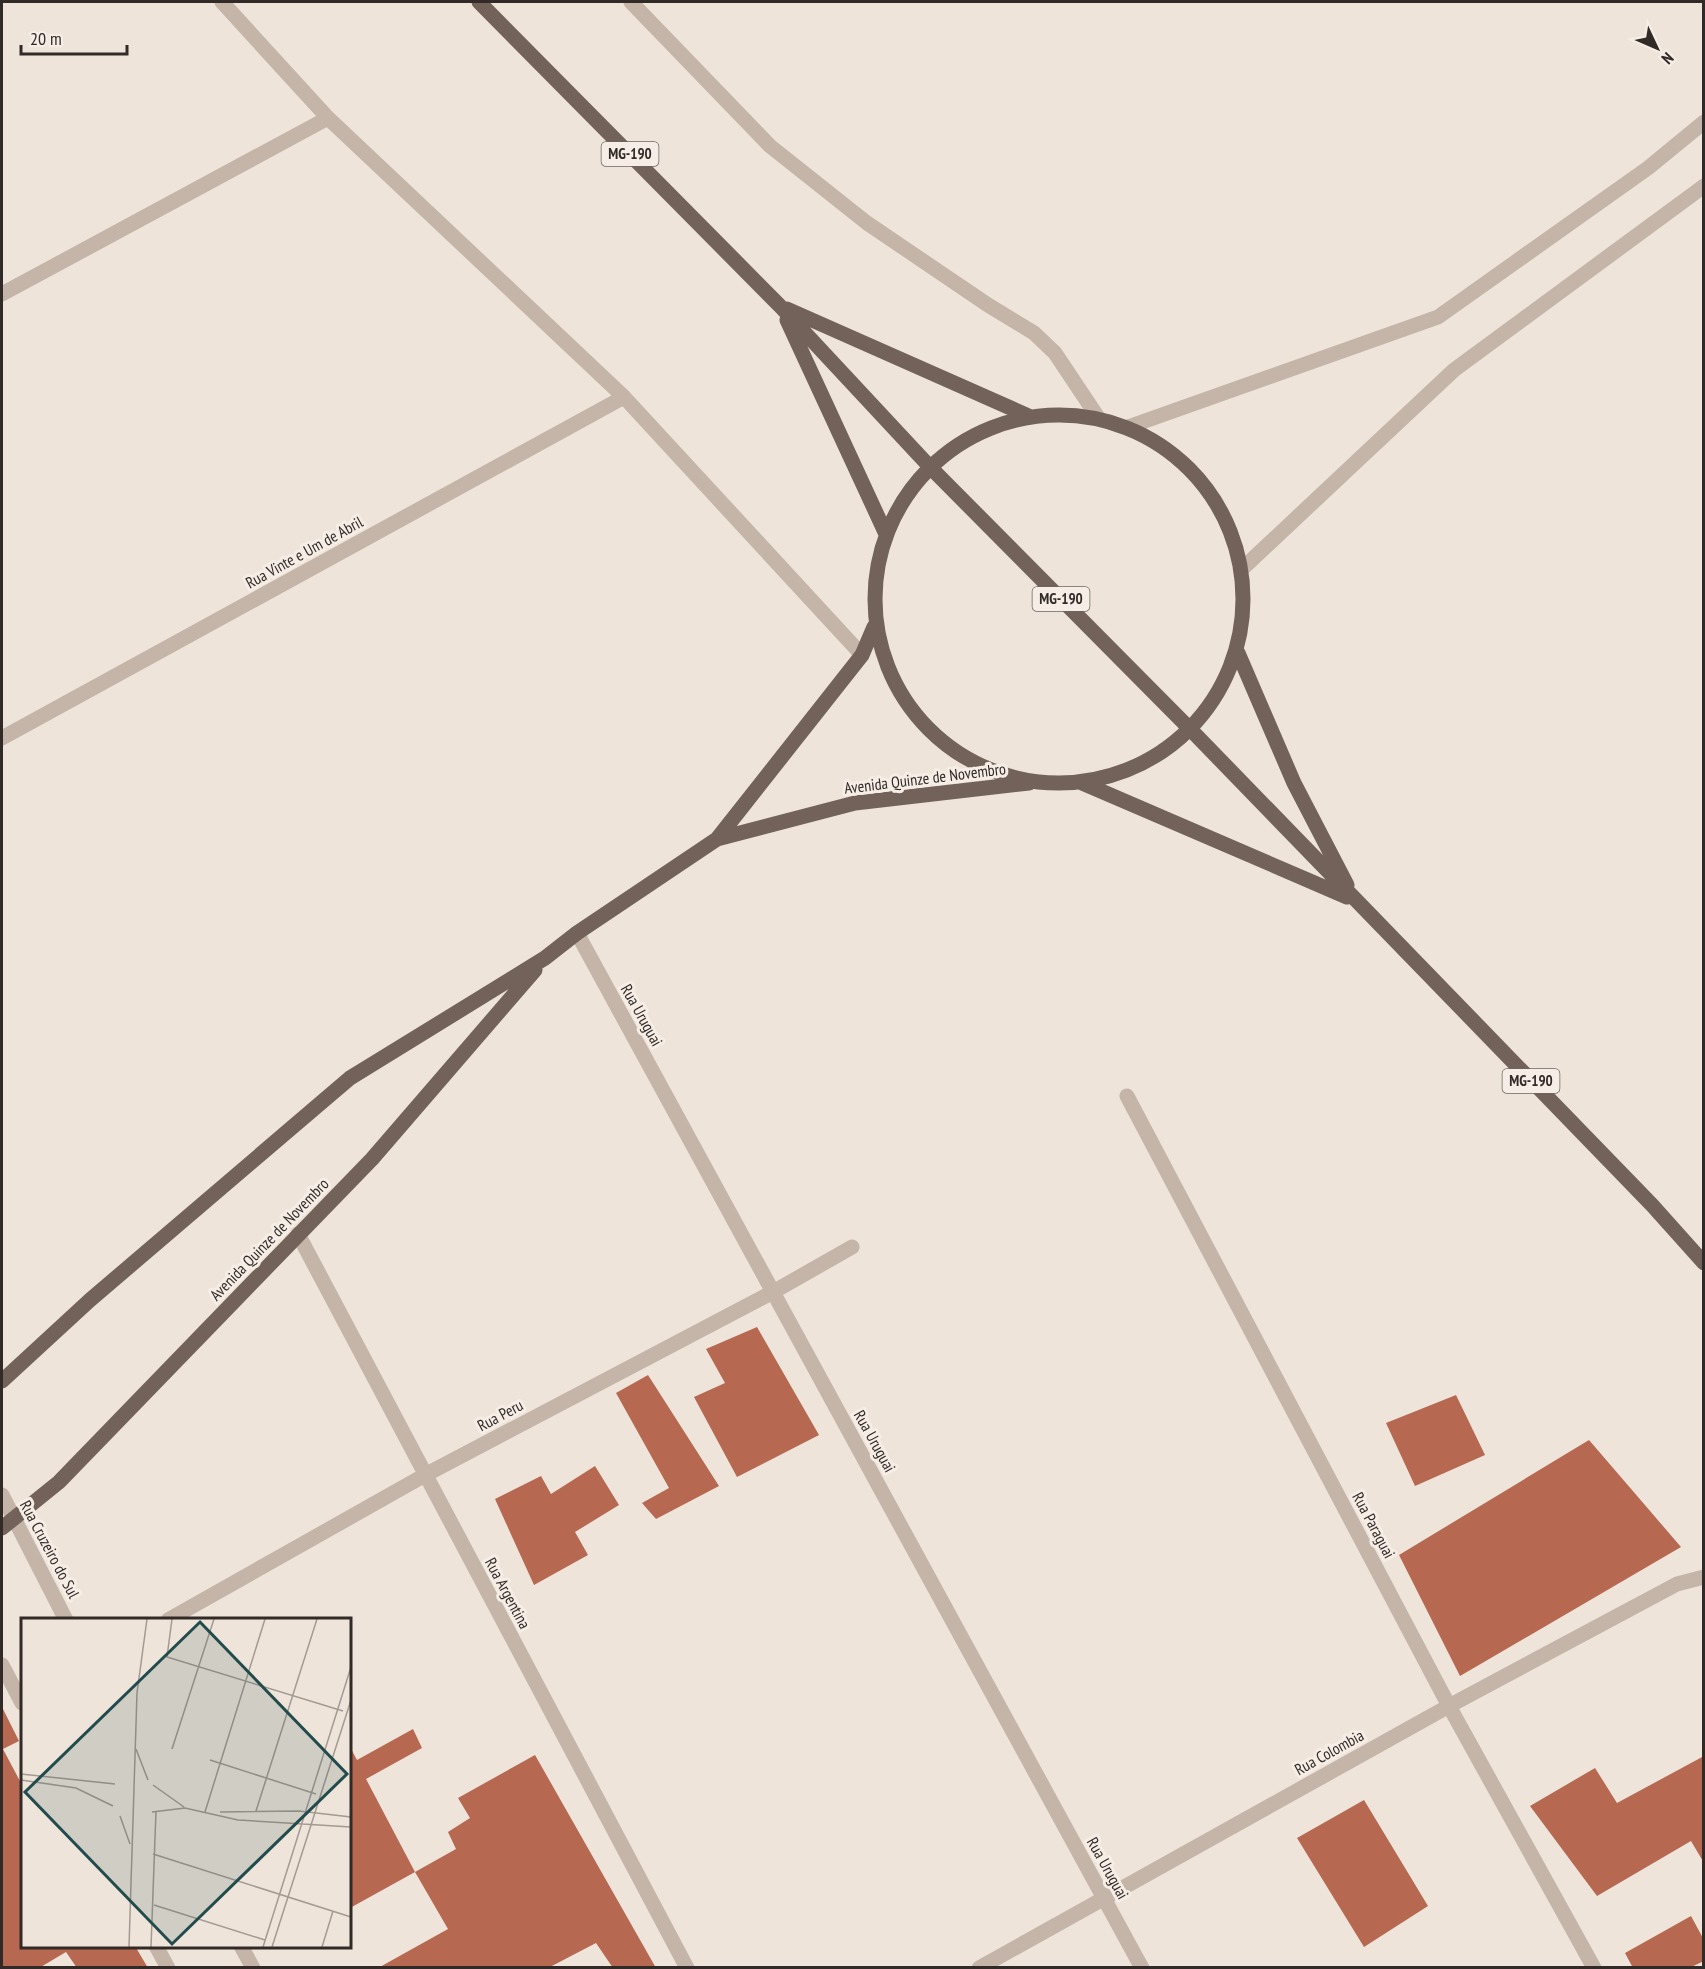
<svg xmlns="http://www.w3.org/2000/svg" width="1705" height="1969" font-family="'PT Sans Narrow',sans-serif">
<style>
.building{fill:#b66850}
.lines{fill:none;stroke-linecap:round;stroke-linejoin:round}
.minor{stroke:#c4b5a8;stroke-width:15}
.major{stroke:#72625a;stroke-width:15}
.labels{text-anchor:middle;stroke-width:6;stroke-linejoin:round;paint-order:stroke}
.shield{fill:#f6eee6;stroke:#6d6560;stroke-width:1.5}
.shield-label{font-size:15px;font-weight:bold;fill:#322a27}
.street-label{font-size:16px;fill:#322a27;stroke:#f6eee6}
.inset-road{fill:none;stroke:#a39a92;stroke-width:1.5}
.view{fill:#224b4d;fill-opacity:0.15;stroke:#224b4d;stroke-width:3}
.inset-edge{fill:none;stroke:#322a27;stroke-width:3}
</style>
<rect width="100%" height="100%" fill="#eee4da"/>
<path class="building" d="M757 1327 819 1435 737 1477 694 1397 725 1383 706 1349Z
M648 1375 719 1486 656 1519 642 1503 669 1488 616 1393Z
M1456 1395 1485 1455 1415 1486 1386 1423Z
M1589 1440 1681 1547 1460 1676 1399 1555Z
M595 1466 619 1505 575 1532 588 1555 534 1585 495 1499 541 1476 551 1494Z
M2 1707 19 1741 3 1749 22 1785V1946H135L148 1968H77L66 1952 39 1968H2Z
M413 1729 422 1748 366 1779 415 1872 350 1908V1747L357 1760Z
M535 1755 656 1968H613L596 1943 548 1968H378L448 1929 415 1872 456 1849 448 1832 470 1818 458 1798Z
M1704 1756V1863L1691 1841 1597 1896 1530 1806 1595 1768 1617 1803Z
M1364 1800 1428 1906 1364 1947 1297 1838Z
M1691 1916 1704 1940V1961L1689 1968H1633L1625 1953Z"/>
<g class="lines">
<path class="minor" d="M222 2 328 118 624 397 862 655
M631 2 770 146 867 223 988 305 1034 333 1055 353 1099 419
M2 294 328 118
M1128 427 1438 317 1648 168 1704 122
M1243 568 1454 370 1704 186
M2 738 624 397
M577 933 1142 1968
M1127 1096 1449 1706 1594 1968
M298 1234 687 1968
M2 1495 66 1620
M168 1620 425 1475 773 1292 852 1247
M2 1665 22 1703
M156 1946 168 1968
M241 1946 253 1968
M979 1968 1449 1706 1677 1584 1704 1577"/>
<path class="major" d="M479 2 780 306 930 467 1192 731 1652 1205 1704 1263
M787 309 1031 417
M787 320 885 532
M875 599a184 184 0 1 1 368 0a184 184 0 1 1-368 0Z
M1238 653 1294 783 1347 885
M1080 782 1347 897
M717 839 855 803 1029 783
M2 1381 90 1300 350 1078 545 958 577 933 717 839 862 655 874 627
M2 1528 59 1482 372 1159 535 970"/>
</g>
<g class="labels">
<g class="shield">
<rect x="601.5" y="142" width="57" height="24" rx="4.5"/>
<rect x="1032.5" y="587" width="57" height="24" rx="4.5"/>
<rect x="1502.5" y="1069" width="57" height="24" rx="4.5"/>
</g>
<g class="shield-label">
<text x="630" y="159">MG-190</text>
<text x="1061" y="604">MG-190</text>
<text x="1531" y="1086">MG-190</text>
</g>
<g class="street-label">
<text transform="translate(304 552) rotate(-29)" y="6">Rua Vinte e Um de Abril</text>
<text transform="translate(925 778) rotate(-7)" y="6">Avenida Quinze de Novembro</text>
<text transform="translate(642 1015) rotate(61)" y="6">Rua Uruguai</text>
<text transform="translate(269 1239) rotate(-46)" y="6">Avenida Quinze de Novembro</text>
<text transform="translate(500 1415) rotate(-28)" y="6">Rua Peru</text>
<text transform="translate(875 1441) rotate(61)" y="6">Rua Uruguai</text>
<text transform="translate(1374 1525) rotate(62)" y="6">Rua Paraguai</text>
<text transform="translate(50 1549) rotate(62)" y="6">Rua Cruzeiro do Sul</text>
<text transform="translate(508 1593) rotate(62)" y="6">Rua Argentina</text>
<text transform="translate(1329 1752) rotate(-29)" y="6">Rua Colombia</text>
<text transform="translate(1108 1868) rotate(61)" y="6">Rua Uruguai</text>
</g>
</g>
<g transform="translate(21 1618)">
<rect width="330" height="330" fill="#eee4da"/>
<path class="inset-road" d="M151 1 146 39 322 93M115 131 127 162M151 131 193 1M189 142 295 176M0 156 94 166M0 162 55 170 92 188M132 167 163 189M235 193 296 1M131 194 164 190 217 202 330 209M184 194 244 1M199 194 278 193 330 199M99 198 109 226M132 236 330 299M133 287 244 322M108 329 116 75 126 1M130 329 135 193M242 329 330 49M251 329 330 82M301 329 312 293"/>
<path class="view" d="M179 4 326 156 151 326 4 174Z"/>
<rect width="330" height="330" class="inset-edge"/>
</g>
<rect width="1705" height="1969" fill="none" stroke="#322a27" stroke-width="6"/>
<g transform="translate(1657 48) rotate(134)" stroke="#f6eee6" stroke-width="4.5" paint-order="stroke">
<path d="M0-4.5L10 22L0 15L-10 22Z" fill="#322a27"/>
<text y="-9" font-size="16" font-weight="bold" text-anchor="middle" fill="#322a27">N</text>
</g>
<path d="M21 45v9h106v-9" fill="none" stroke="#322a27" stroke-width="3"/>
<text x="30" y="45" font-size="18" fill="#322a27" stroke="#f6eee6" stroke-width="4.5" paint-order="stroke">20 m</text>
</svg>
